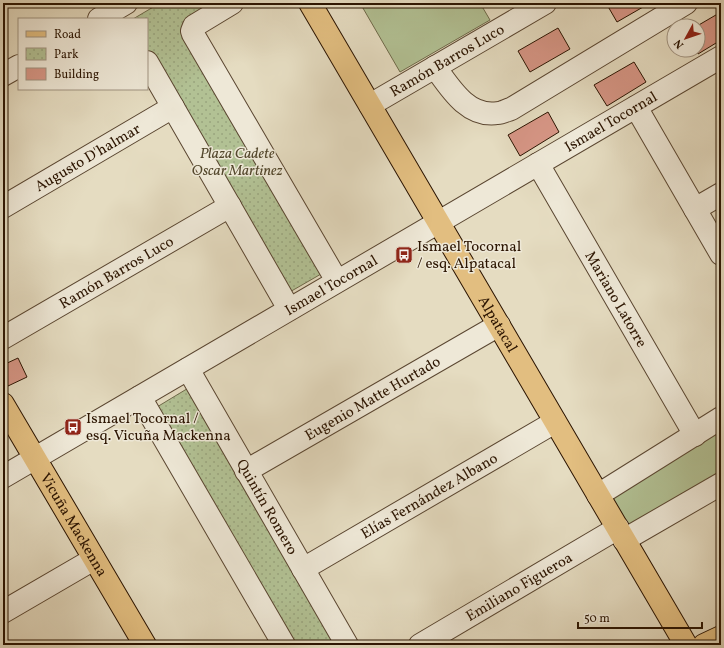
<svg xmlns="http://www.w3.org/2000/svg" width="724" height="648" font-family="Vollkorn,serif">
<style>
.grass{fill:#b2c194;stroke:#6e6a4a}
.park{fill:url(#park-dots);stroke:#6e6a4a}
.building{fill:#d79686;stroke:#2b1401}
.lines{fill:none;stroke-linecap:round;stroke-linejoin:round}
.minor-casing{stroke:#5a4631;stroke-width:24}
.major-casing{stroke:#2b1401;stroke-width:24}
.minor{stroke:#eee8d7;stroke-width:22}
.major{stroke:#e2be80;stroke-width:22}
.labels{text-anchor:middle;stroke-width:3;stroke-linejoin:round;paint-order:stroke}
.street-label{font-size:15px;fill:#2b1401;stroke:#eee8d7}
.park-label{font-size:15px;font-style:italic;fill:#54482d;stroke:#eee8d7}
.poi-label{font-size:15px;fill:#2b1401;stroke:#eee8d7;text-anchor:start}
</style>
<defs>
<pattern id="park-dots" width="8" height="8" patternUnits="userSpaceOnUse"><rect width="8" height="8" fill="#b2c194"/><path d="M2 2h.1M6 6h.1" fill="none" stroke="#99a57e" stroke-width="1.8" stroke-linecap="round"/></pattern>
</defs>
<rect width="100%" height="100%" fill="#e5dcc1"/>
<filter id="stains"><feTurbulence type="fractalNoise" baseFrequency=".005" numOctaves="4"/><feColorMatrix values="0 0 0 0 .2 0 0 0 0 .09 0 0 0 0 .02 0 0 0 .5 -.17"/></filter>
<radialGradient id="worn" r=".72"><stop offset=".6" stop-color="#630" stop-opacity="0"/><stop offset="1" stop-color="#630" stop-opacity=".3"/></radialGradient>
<path class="grass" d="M360 3H480L490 20 400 72Z
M721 429V477L630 530 612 497Z"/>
<path class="park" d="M160 3H226L186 26 328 270 288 293 147 52V19H133Z
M190 387 336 645H287L152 410Z"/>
<path class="building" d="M606 3H650L617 22Z
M721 12V40L698 54 696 50H698L697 26Z
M558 28 570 49 530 72 518 51Z
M634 62 646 82 607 106 594 85Z
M548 112 559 132 520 156 508 135Z
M18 358 27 377 8 386 3 376V365Z"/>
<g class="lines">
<defs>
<g id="minor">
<path d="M232 3 194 26 192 31 193 34 337 281"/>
<path d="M99 19 126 3"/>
<path d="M147 62 289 309"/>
<path d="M435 67C450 88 468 118 498 113 502 113 507 110 511 109L686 3"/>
<path d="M3 75 19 66"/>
<path id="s1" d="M370 105 545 3"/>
<path d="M636 107 721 254"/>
<path id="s2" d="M538 164 695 435"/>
<path id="s3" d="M3 207 173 107"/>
<path d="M695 209 721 194"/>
<path id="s4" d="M3 338 230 206"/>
<path id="s5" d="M188 369 347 645"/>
<path d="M140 397 284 645"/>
<path id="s6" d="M246 471 499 325"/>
<path id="s7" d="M3 477 721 57"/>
<path d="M598 495 721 418"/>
<path d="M624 540 721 484"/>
<path id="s8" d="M303 569 555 422"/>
<path d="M3 612 94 559"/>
<path id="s9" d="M420 645 618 528"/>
</g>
<g id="major">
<path id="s10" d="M310 3 686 645"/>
<path id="s11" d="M3 404 145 645"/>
<path d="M704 645 721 637"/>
</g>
</defs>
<use href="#minor" class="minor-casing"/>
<use href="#major" class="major-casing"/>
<use href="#minor" class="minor"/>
<use href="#major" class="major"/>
</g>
<defs>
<symbol id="bus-square" viewBox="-11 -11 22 22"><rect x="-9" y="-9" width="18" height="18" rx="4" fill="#8f2418" stroke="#eee8d7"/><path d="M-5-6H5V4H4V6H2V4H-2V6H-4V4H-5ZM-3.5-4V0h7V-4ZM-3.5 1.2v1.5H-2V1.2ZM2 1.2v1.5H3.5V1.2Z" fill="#fff"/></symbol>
</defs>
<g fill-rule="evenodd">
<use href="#bus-square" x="394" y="245" width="20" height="20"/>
<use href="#bus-square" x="63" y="417" width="20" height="20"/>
</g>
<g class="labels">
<g class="street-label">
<text dy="5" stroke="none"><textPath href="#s1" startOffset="89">Ramón Barros Luco</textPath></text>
<text dy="5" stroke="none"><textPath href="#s7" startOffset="704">Ismael Tocornal</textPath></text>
<text dy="5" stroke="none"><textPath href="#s3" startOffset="98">Augusto D'halmar</textPath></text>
<text dy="5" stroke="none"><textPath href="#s4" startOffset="131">Ramón Barros Luco</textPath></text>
<text dy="5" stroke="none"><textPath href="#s7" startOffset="380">Ismael Tocornal</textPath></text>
<text dy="5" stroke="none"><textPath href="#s2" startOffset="156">Mariano Latorre</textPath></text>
<text dy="5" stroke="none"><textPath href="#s10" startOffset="372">Alpatacal</textPath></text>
<text dy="5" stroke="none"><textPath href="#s6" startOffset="146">Eugenio Matte Hurtado</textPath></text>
<text dy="5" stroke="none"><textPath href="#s8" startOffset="146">Elías Fernández Albano</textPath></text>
<text dy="5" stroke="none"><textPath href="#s5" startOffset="159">Quintín Romero</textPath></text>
<text dy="5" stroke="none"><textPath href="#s11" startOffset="140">Vicuña Mackenna</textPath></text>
<text dy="5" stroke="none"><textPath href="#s9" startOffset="115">Emiliano Figueroa</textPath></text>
</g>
<g class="park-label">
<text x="237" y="158">Plaza Cadete<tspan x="237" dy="17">Oscar Martinez</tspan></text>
</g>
<g class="poi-label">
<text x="417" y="251">Ismael Tocornal<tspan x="417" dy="17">/ esq. Alpatacal</tspan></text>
<text x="86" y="423">Ismael Tocornal /<tspan x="86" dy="17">esq. Vicuña Mackenna</tspan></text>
</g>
</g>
<rect width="724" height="648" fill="none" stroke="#e5dcc1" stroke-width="16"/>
<rect x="4" y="4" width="716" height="640" fill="none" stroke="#2b1401" stroke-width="2"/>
<rect x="8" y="8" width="708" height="632" fill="none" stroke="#2b1401"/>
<rect x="18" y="18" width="130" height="72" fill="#eee8d7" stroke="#a09381"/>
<rect x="26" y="31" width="20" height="6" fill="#e2be80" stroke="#a09381"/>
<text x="54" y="38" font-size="12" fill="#2b1401">Road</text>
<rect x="26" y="48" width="20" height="12" fill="url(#park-dots)" stroke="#a09381"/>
<text x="54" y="58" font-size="12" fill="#2b1401">Park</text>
<rect x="26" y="68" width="20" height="12" fill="#d79686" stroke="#a09381"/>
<text x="54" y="78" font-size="12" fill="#2b1401">Building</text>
<g transform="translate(686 38) rotate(230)"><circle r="19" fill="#eee8d7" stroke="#a09381"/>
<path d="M0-3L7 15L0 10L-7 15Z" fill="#8f2418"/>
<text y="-6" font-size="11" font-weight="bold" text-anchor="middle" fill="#2b1401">N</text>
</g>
<path d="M578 622v6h124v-6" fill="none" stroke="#2b1401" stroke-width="2"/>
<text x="584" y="622" font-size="12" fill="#2b1401" stroke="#eee8d7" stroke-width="3" paint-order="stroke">50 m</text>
<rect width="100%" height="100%" filter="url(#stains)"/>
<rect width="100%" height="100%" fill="url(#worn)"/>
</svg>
